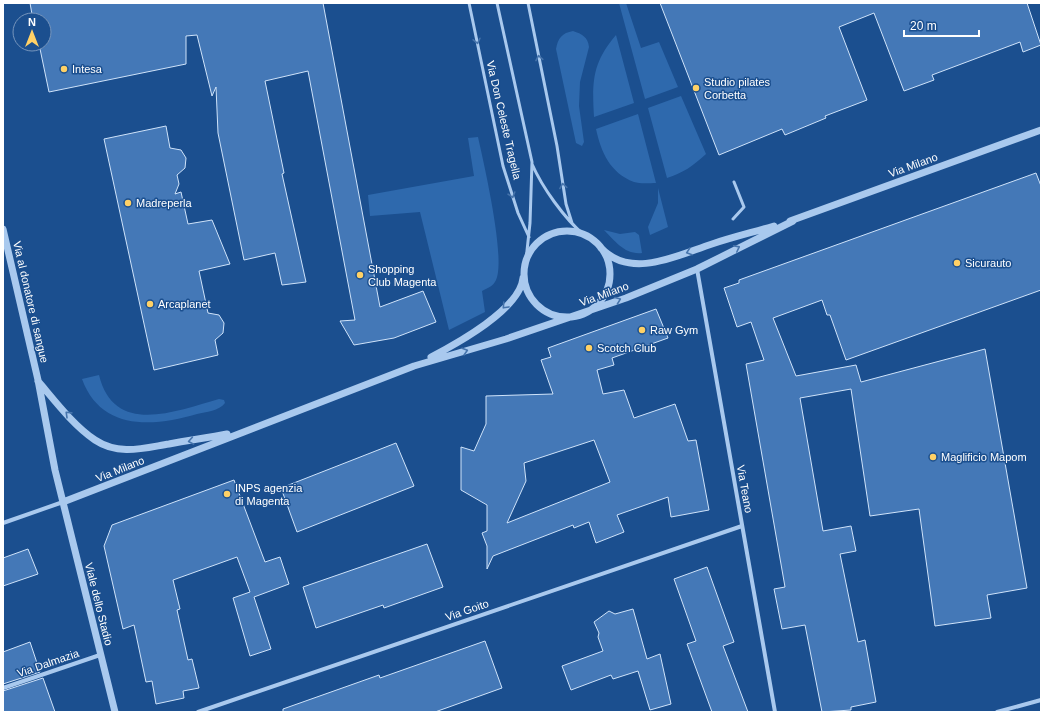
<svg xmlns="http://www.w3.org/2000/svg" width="1044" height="715" font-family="Helvetica,sans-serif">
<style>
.green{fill:#2e69ad}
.building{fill:#4478b7;stroke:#cfe3fa;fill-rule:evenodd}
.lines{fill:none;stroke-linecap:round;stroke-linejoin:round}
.service{stroke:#a9c9ee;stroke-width:3}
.minor{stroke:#a9c9ee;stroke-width:4}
.tertiary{stroke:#a9c9ee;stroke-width:7}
.oneway{stroke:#4674ac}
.poi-dot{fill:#ffd166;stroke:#1b4f8f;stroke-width:1.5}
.labels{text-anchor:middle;stroke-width:3;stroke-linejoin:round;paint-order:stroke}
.poi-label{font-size:11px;fill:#fff;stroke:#1b4f8f;text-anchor:start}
.street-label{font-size:11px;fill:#fff;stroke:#1b4f8f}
</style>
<rect width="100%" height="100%" fill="#1b4f8f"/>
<path class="green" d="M619 3H626L641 48 659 42 678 87 645 99Z
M573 31C582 34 588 37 589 47L580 82 579 106 584 142 582 146 576 143 556 49C558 38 562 33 573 31Z
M616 35 634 103 594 117C592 82 592 63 616 35Z
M681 96 706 154C693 166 683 173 667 178L648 108Z
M638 114 656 183C650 183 640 184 634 182 610 173 601 152 596 129Z
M478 137C484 164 506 259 496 280 493 287 487 288 482 291L485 312 449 330 420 212 370 216 368 195 474 176 468 138Z
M658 188 668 227 650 235 648 227 658 203Z
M604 230 620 234 635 232 639 235 642 253C625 255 615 241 604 230Z
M99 375C114 437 176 411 219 399L224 400 225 403C219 411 206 412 197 414 153 427 101 431 82 379Z"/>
<path class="building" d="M30 3H323L380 307 423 291 436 322 394 338 354 345 340 321 355 320 308 71 265 81 284 173 282 174 306 282 282 285 275 253 244 260 218 133 216 87 212 96 197 35 186 36V64L49 92 39 44H44V20H33Z
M660 3H1027L1041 45 1023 52 1020 42 932 75 934 80 904 91 874 13 839 27 867 100 825 116 826 118 785 135 782 129 719 155Z
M166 126 170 148 181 150 186 158 185 168 177 175 179 184 175 194 181 192 188 224 212 220 230 264 199 271 208 313 219 315 224 323 223 333 215 340 218 355 154 370 104 139Z
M1036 173 1041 186V290L846 360 830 315H827L822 300 773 318 796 376 856 365 861 382 985 349 1027 588 987 595 991 618 935 626 919 509 870 516 851 389 800 398 823 531 851 526 856 551 840 554 858 642 865 640 876 702 851 707V710L822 712 805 625 782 629 774 589 785 587 746 364 764 360 751 322 737 327 724 288 739 283V280Z
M656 309 668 338 612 358 614 365 597 370 603 394 624 390 634 418 675 404 688 441 696 440 709 510 671 517 668 497 617 515 624 532 596 543 589 522 574 528 573 525 493 556 487 569V546L482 533 487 531V505L461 490V447L474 451 486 424V396L553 394 541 360 551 357 548 348ZM594 440 610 482 507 523 526 481 524 463Z
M396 443 414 486 297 532 281 488Z
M234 480 265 562 280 557 289 584 254 597 271 649 250 656 233 598 250 592 237 557 173 580 180 609 177 610 188 660 192 659 199 688 183 691 184 698 156 704 152 681 146 682 134 625 123 629 104 546 112 525Z
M427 544 443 587 384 608 383 605 316 628 303 587Z
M28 549 38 574 3 586V558Z
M707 567 734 642 723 646 748 712H712L687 644 696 641 674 579Z
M633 609 647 659 660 654 671 704 650 710 638 671 613 679 611 675 571 690 562 666 603 651 598 637 599 633 594 622 609 611 615 614Z
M485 641 502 688 435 712H283V709L379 675 380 678Z
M30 642 40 672 3 684V652Z
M43 678 55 712H3V691Z"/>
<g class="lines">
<path class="service" d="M469 3 503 166 518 213 529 237
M497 3 532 162 530 223 526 260
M528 3 557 146 566 204 572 223
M532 164C542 187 564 218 584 235
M733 219 744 207 734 182"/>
<path class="minor" d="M697 269 775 712
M3 523 63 502
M3 688 100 655
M198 712 742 526
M997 712 1041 700"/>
<path class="tertiary" d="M790 221 1041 130
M3 229 38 380 55 470 115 712
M524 274a43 43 0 1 1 86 0a43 43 0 1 1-86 0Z
M601 248C631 280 678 255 712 244 733 237 754 232 774 226
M431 357C456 344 520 309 523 278
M38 381C55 401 73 425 95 440 119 456 144 448 169 444 188 440 208 438 227 434
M63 502 414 366 506 339 626 298 697 269 793 221"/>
</g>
<defs><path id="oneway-chevron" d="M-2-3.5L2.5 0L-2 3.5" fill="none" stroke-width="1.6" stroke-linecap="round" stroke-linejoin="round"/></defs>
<g class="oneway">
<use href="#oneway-chevron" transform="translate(477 41) rotate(77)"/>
<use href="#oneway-chevron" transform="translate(539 58) rotate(-101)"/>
<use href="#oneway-chevron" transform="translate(563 186) rotate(-99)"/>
<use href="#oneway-chevron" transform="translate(512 195) rotate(73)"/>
<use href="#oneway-chevron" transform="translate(737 248) rotate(-27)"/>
<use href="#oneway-chevron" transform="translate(689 252) rotate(161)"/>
<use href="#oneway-chevron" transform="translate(618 300) rotate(-21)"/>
<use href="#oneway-chevron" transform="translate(505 306) rotate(133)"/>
<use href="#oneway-chevron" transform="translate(465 351) rotate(-16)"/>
<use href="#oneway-chevron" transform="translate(68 414) rotate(-136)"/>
<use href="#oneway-chevron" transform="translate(191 441) rotate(170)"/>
</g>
<g class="poi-dot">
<circle cx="64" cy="69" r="4"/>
<circle cx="696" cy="88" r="4"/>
<circle cx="128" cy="203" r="4"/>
<circle cx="957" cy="263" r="4"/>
<circle cx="360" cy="275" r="4"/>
<circle cx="150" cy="304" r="4"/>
<circle cx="642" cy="330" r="4"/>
<circle cx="589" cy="348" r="4"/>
<circle cx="933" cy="457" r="4"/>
<circle cx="227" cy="494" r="4"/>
</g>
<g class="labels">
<g class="poi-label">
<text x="72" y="73">Intesa</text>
<text x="704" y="86">Studio pilates<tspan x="704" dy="13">Corbetta</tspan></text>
<text x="136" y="207">Madreperla</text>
<text x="965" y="267">Sicurauto</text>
<text x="368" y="273">Shopping<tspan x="368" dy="13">Club Magenta</tspan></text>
<text x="158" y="308">Arcaplanet</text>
<text x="650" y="334">Raw Gym</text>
<text x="597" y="352">Scotch Club</text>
<text x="941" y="461">Maglificio Mapom</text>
<text x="235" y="492">INPS agenzia<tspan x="235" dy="13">di Magenta</tspan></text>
</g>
<g class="street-label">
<text transform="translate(504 120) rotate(77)" y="4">Via Don Celeste Tragella</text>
<text transform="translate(913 165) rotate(-20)" y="4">Via Milano</text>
<text transform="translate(604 294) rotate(-20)" y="4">Via Milano</text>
<text transform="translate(31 302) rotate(77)" y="4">Via al donatore di sangue</text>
<text transform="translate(120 469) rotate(-22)" y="4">Via Milano</text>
<text transform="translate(745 489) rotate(80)" y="4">Via Teano</text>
<text transform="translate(99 604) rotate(76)" y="4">Viale dello Stadio</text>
<text transform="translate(467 610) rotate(-19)" y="4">Via Goito</text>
<text transform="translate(48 663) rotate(-19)" y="4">Via Dalmazia</text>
</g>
</g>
<rect width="1044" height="715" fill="none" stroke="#ffffff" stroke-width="8"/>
<g transform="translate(32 32)"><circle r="19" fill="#1b4f8f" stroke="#7695bc"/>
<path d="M0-3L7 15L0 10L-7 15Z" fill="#ffd166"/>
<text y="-6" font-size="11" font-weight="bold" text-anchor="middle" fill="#ffffff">N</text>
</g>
<path d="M904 30v6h75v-6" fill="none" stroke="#ffffff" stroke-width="2"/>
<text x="910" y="30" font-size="12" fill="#ffffff" stroke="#1b4f8f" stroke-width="3" paint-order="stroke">20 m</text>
</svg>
